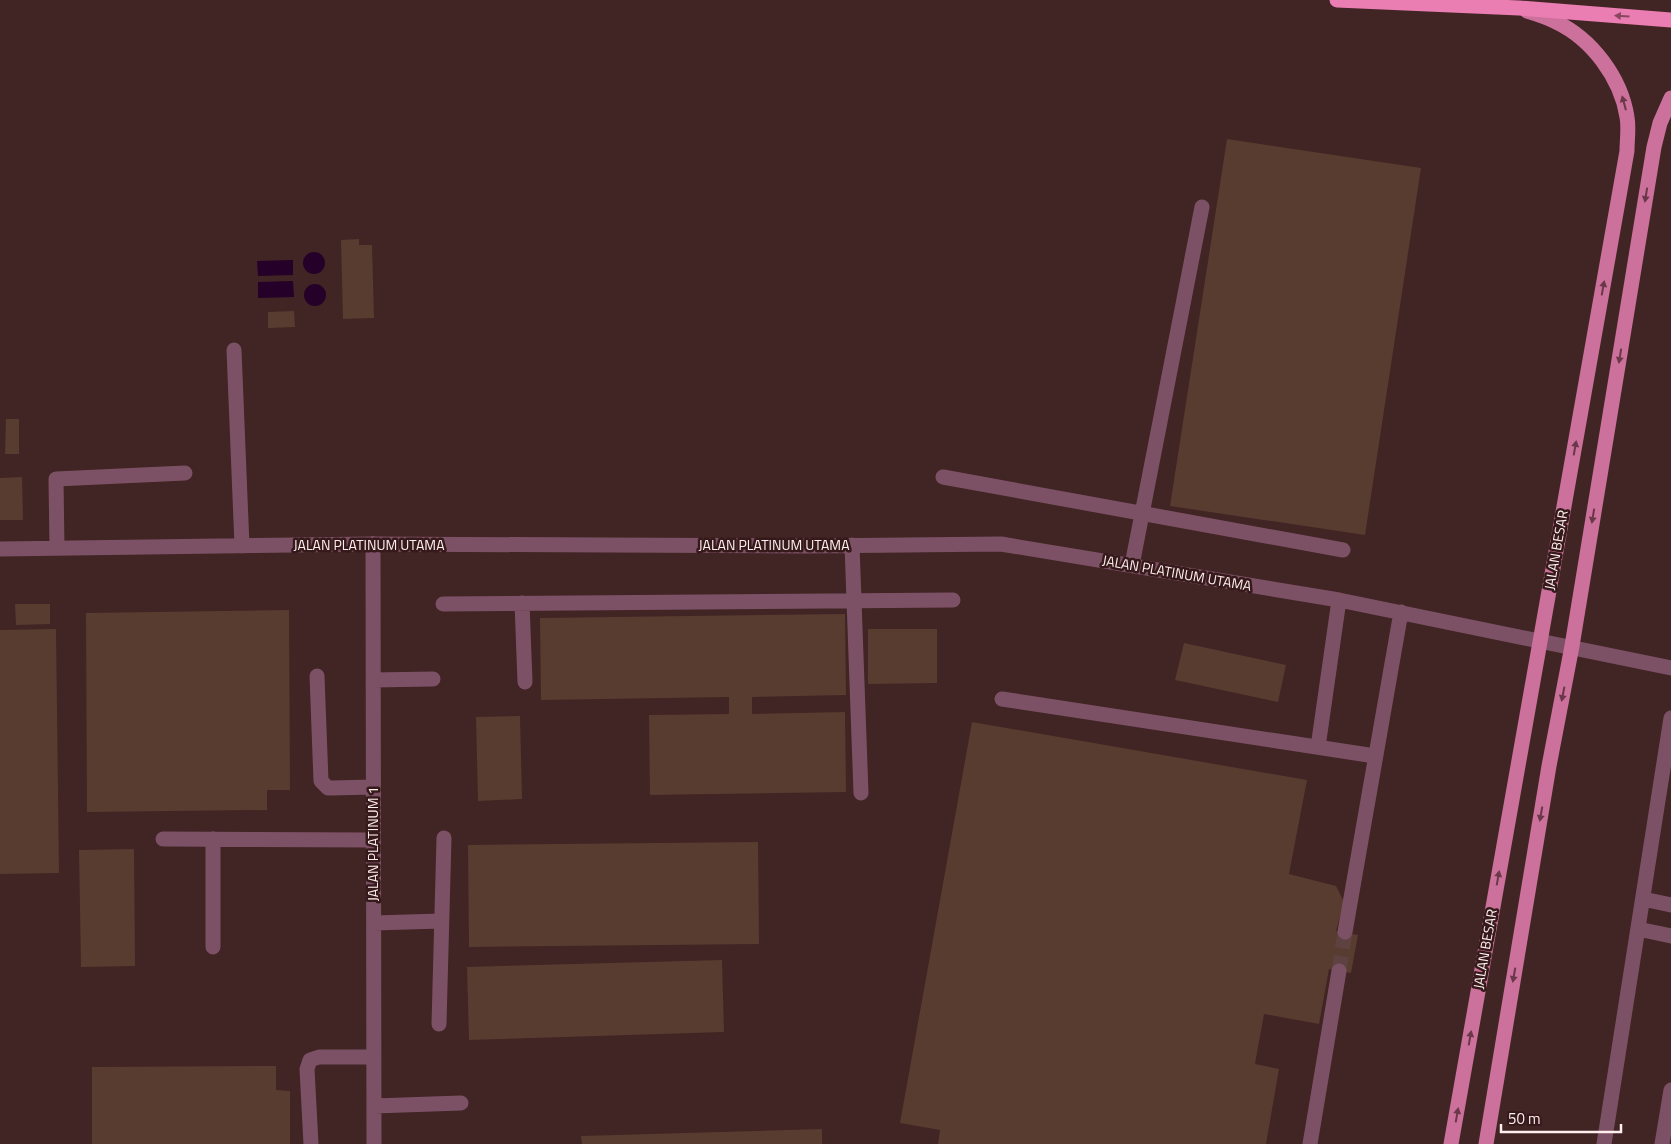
<svg xmlns="http://www.w3.org/2000/svg" width="1671" height="1144" font-family="'Titillium Web',sans-serif">
<style>
.water{fill:#250129}
.building{fill:#583c2f}
.lines{fill:none;stroke-linecap:round;stroke-linejoin:round}
.minor-tunnel{stroke:#5e4242;stroke-width:15;stroke-dasharray:15 8;stroke-linecap:butt}
.minor{stroke:#7d5165;stroke-width:15}
.major{stroke:#cb719b;stroke-width:15}
.highway{stroke:#ea7db1;stroke-width:15}
.oneway{fill:#87475e}
.oneway2{fill:#6a3848}
.labels{text-anchor:middle;stroke-width:5;stroke-linejoin:round;paint-order:stroke}
.street-label{font-size:14px;fill:#fee;stroke:#361a1b}
</style>
<rect width="100%" height="100%" fill="#412424"/>
<path class="water" d="M303 263a11 11 0 1 1 22 0a11 11 0 1 1-22 0Z
M293 260V275L258 276 257 261Z
M293 281 294 297 258 298V282Z
M304 295a11 11 0 1 1 22 0a11 11 0 1 1-22 0Z"/>
<path class="building" d="M1227 139 1421 168 1365 535 1170 506Z
M359 239V245H372L374 318 343 319 341 240Z
M294 311 295 327 268 328V312Z
M6 419H19V454H5Z
M22 477 23 520H0V478Z
M15 604H50V624L16 625Z
M289 610 290 790H267V810L87 812 86 613Z
M845 614 846 695 752 697V714L845 712 846 792 650 795 649 715 729 714V697L541 700 540 618Z
M56 629 59 873 0 874V630Z
M868 629H937V683L868 684Z
M1184 643 1286 665 1278 702 1175 680Z
M520 716 522 799 478 801 476 717Z
M972 722 1307 780 1289 874 1336 886 1344 902 1336 931 1358 935 1351 973 1329 969 1319 1024 1264 1014 1255 1064 1279 1069 1266 1144H938L940 1130 900 1123Z
M758 842 759 944 469 947 468 845Z
M134 849 135 966 81 967 79 850Z
M722 960 724 1032 469 1040 467 967Z
M276 1066V1090L290 1091V1144H92V1067Z
M822 1129V1144H582L581 1136Z"/>
<g class="lines">
<path class="minor-tunnel" d="M1339 971 1345 932"/>
<path class="minor" d="M234 350 242 546
M943 477 1343 550
M373 544 374 1144
M852 545 861 793
M57 548 56 479 185 473
M0 549 373 544 808 546 1001 544 1339 600 1671 668
M1132 565 1202 207
M522 603 525 682
M443 604 953 600
M317 676 321 781 328 788H332L373 787
M373 680 433 679
M1002 699 1375 756
M1318 747 1339 600
M163 839 373 840
M1643 899 1671 905
M374 923 441 921
M1638 929 1671 936
M1345 932 1401 612
M213 947V839
M439 1024 444 838
M374 1106 461 1103
M311 1144 307 1069 310 1060 319 1057H374
M1310 1144 1339 971
M1604 1144 1671 718
M1662 1144 1671 1090"/>
<path class="major" d="M1451 1144 1627 151C1627 140 1629 128 1627 117 1621 78 1592 39 1556 22 1547 17 1537 14 1527 11
M1486 1144 1549 766 1572 646 1654 147 1660 123 1671 98"/>
<path class="highway" d="M1337 0 1519 8 1671 20"/>
</g>
<defs><path id="oneway-solid" d="M-6-.8H1V-3.2L6.5 0L1 3.2V.8H-6Z" transform="scale(1.25)"/></defs>
<use class="oneway" href="#oneway-solid" transform="translate(1622 16) rotate(-176)"/>
<g class="oneway2">
<use href="#oneway-solid" transform="translate(1624 103) rotate(-105)"/>
<use href="#oneway-solid" transform="translate(1646 195) rotate(99)"/>
<use href="#oneway-solid" transform="translate(1603 288) rotate(-80)"/>
<use href="#oneway-solid" transform="translate(1620 356) rotate(99)"/>
<use href="#oneway-solid" transform="translate(1575 448) rotate(-80)"/>
<use href="#oneway-solid" transform="translate(1593 516) rotate(99)"/>
<use href="#oneway-solid" transform="translate(1563 694) rotate(101)"/>
<use href="#oneway-solid" transform="translate(1541 814) rotate(100)"/>
<use href="#oneway-solid" transform="translate(1498 878) rotate(-80)"/>
<use href="#oneway-solid" transform="translate(1514 975) rotate(100)"/>
<use href="#oneway-solid" transform="translate(1470 1038) rotate(-80)"/>
<use href="#oneway-solid" transform="translate(1457 1115) rotate(-80)"/>
</g>
<g class="labels">
<g class="street-label">
<text x="369" y="550">JALAN PLATINUM UTAMA</text>
<text x="774" y="550">JALAN PLATINUM UTAMA</text>
<text transform="translate(1556 550) rotate(-80)" y="5">JALAN BESAR</text>
<text transform="translate(1177 573) rotate(10)" y="5">JALAN PLATINUM UTAMA</text>
<text transform="translate(373 844) rotate(-90)" y="5">JALAN PLATINUM 1</text>
<text transform="translate(1485 949) rotate(-80)" y="5">JALAN BESAR</text>
</g>
</g>
<path d="M1501 1124v8h120v-8" fill="none" stroke="#ffeeee" stroke-width="2.5"/>
<text x="1508" y="1124" font-size="15" fill="#ffeeee" stroke="#361a1b" stroke-width="4" paint-order="stroke">50 m</text>
</svg>
